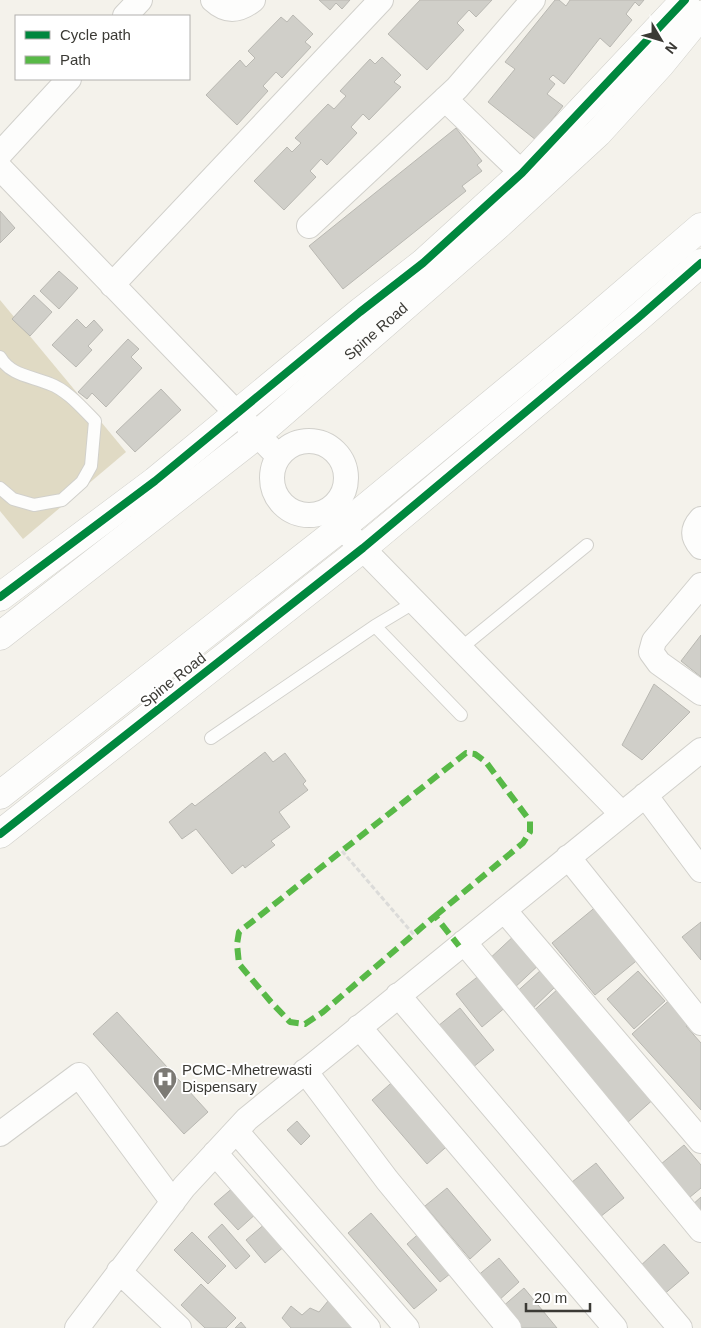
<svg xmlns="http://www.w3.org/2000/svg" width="701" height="1328" font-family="Helvetica,sans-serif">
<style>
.green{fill:#e0dac4}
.building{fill:#d0cfc9;stroke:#b9b8b2}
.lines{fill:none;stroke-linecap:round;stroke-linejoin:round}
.lane-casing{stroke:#d1d0cb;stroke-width:14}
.street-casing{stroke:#d1d0cb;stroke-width:26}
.secondary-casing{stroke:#d1d0cb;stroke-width:29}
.primary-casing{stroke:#d1d0cb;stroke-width:29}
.path{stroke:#dbdbd9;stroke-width:3;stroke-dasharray:5 2.5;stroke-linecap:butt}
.lane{stroke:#fdfdfc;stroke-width:12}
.street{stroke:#fdfdfc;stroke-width:24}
.secondary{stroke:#fdfdfc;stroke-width:28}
.primary{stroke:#fdfdfc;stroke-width:28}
.quiet{stroke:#58b947;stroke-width:6;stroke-dasharray:12 6;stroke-linecap:butt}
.cycleway-casing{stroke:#fff;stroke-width:11}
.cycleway{stroke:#00873e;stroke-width:8}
.labels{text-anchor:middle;stroke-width:4;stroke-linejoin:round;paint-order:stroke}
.street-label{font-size:15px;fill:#3b3a35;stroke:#fff}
.poi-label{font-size:15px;fill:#3b3a35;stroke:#fff;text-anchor:start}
</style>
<rect width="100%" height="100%" fill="#f4f2eb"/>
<path class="green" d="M0 300 126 452 23 539 0 511Z"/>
<path class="building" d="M319 0H350L342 9 336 3 330 10Z
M420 0H492L476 17 469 10 457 23 464 30 427 70 388 34Z
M555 0H559L566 6 570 0H644L639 6 635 2 626 14 632 20 610 47 600 38 564 84 553 75 549 79 555 84 547 94 563 106 536 140 488 102 515 69 505 62Z
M293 15 313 34 305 42 311 47 282 78 276 72 263 86 268 91 237 125 206 95 240 60 246 67 255 58 248 51 281 17 287 22Z
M382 57 401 75 394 82 401 87 369 120 363 114 351 127 357 133 327 165 321 159 310 171 316 177 284 210 254 181 287 147 292 152 301 143 295 138 328 104 334 109 346 96 340 91 370 59 375 64Z
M456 128 482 161 477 165 482 171 462 186 466 191 343 289 309 246Z
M0 211 15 228 0 243Z
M59 271 78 288 59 309 40 291Z
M34 295 52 312 30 336 12 319Z
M77 319 86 328 94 320 103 330 88 346 92 350 76 367 52 345Z
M128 339 139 349 131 357 142 368 106 407 92 393 87 399 78 392Z
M161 389 181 410 135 452 116 432Z
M701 635V677L681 661Z
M654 684 690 712 642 760 622 745Z
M265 752 273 762 285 753 306 781 303 784 308 790 279 812 290 827 271 841 275 845 245 868 243 865 232 874 196 829 182 839 169 822 192 803 195 806Z
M598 905 641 957 595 995 552 943Z
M701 922V960L682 937Z
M516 934 542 962 512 990 486 962Z
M541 970 556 986 528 1013 512 996Z
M638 971 665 1001 634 1029 607 999Z
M481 974 507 1006 482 1027 456 994Z
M559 988 657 1096 627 1123 529 1015Z
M675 995 695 1017 686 1026 701 1043V1110L632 1034Z
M460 1008 494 1050 472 1068 438 1026Z
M117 1012 208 1112 184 1134 93 1034Z
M398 1077 454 1140 427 1164 372 1100Z
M297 1121 310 1136 301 1145 287 1130Z
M684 1145 701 1165V1188L684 1202 655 1169Z
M596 1163 624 1198 600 1217 572 1182Z
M235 1186 258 1212 238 1230 214 1204Z
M447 1188 491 1240 470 1259 425 1206Z
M701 1197V1217L691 1206Z
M371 1213 437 1290 414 1309 348 1233Z
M266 1223 286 1245 265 1263 246 1240Z
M222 1224 250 1256 236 1269 208 1237Z
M423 1230 456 1269 440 1282 407 1244Z
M192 1232 226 1266 208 1284 174 1250Z
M664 1244 689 1273 662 1296 638 1268Z
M499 1258 519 1282 497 1302 476 1277Z
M201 1284 236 1318 226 1328H205L181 1305Z
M524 1288 557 1328H518L501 1308Z
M333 1295 360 1328H291L282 1318 291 1306 302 1315 310 1308 319 1312Z
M241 1322 246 1328H235Z"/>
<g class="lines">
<defs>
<path id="lane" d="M0 357C11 376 32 376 50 384 67 390 83 409 95 421L91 466 82 482 62 500 34 505 13 499 0 488
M375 626 461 715
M461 648 587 545
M211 738 375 626 415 602"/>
<path id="street" d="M213 0C227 13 239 11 253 0
M125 16 140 0
M445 99 522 173
M0 154 69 79
M0 168 278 456
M309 226 457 88 533 0
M112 285 381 0
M272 478a37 37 0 1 1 74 0a37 37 0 1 1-74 0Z
M326 511 622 814
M701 519C692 529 692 537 701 547
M701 585 654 641 651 652 659 663 701 693
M645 795 701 870
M568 857 701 1023
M504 910 701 1141
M464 942 701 1230
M398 995 680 1328
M359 1027 615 1328
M305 1071 387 1180 509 1328
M236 1131 407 1328
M0 1134 79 1075 173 1202
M215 1153 368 1328
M119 1271 179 1328
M77 1328 184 1187 247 1119 701 750"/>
<path id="secondary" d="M0 597 155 481 360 312 423 263 522 173 685 0
M0 834 363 548 638 318 701 263"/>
<g id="primary">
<path id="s1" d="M0 636 257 435 496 227 598 133 660 65 701 15"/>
<path d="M0 795 342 527 582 329 701 227"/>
</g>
</defs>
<use href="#lane" class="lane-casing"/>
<use href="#street" class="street-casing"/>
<use href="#secondary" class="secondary-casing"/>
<use href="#primary" class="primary-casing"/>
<path class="path" d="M342 851 414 935"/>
<use href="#lane" class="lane"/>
<use href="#street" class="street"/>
<use href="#secondary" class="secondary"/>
<use href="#primary" class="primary"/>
<path class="quiet" d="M435 916 523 843 530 832V821L486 762 475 754 466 753 239 932 237 944 239 964 271 1002 290 1022 305 1024 323 1012 435 916 459 946"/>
<defs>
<path id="cycleway" d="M0 597 155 481 360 312 423 263 522 173 685 0
M0 834 363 548 638 318 701 263"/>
</defs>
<use href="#cycleway" class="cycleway-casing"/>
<use href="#cycleway" class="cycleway"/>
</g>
<defs>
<symbol id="hospital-pin" viewBox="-11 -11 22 30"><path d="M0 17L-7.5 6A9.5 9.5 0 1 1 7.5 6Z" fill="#7c7a75" stroke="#fff"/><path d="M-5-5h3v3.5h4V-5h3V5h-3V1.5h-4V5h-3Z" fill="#fff"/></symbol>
</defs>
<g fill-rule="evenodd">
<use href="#hospital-pin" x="151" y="1065" width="28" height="38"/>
</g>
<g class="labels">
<g class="street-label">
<text dy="5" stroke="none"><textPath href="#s1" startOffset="484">Spine Road</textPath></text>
<text transform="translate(173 680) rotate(-38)" y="5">Spine Road</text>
</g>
<g class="poi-label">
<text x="182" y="1075">PCMC-Mhetrewasti<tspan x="182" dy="17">Dispensary</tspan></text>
</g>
</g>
<rect x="15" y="15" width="175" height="65" fill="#ffffff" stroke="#b1b0ae"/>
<rect x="25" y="31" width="25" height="8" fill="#00873e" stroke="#b1b0ae"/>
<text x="60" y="40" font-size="15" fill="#3b3a35">Cycle path</text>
<rect x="25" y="56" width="25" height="8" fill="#58b947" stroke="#b1b0ae"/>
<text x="60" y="65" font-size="15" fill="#3b3a35">Path</text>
<g transform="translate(661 40) rotate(128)" stroke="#ffffff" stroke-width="4" paint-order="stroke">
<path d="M0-4L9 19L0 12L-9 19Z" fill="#3b3a35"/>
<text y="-8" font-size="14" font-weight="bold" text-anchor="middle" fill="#3b3a35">N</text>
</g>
<path d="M526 1303v8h64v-8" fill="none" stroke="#3b3a35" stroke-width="2.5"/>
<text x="534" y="1303" font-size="15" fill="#3b3a35" stroke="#ffffff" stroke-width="4" paint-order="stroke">20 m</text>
</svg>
